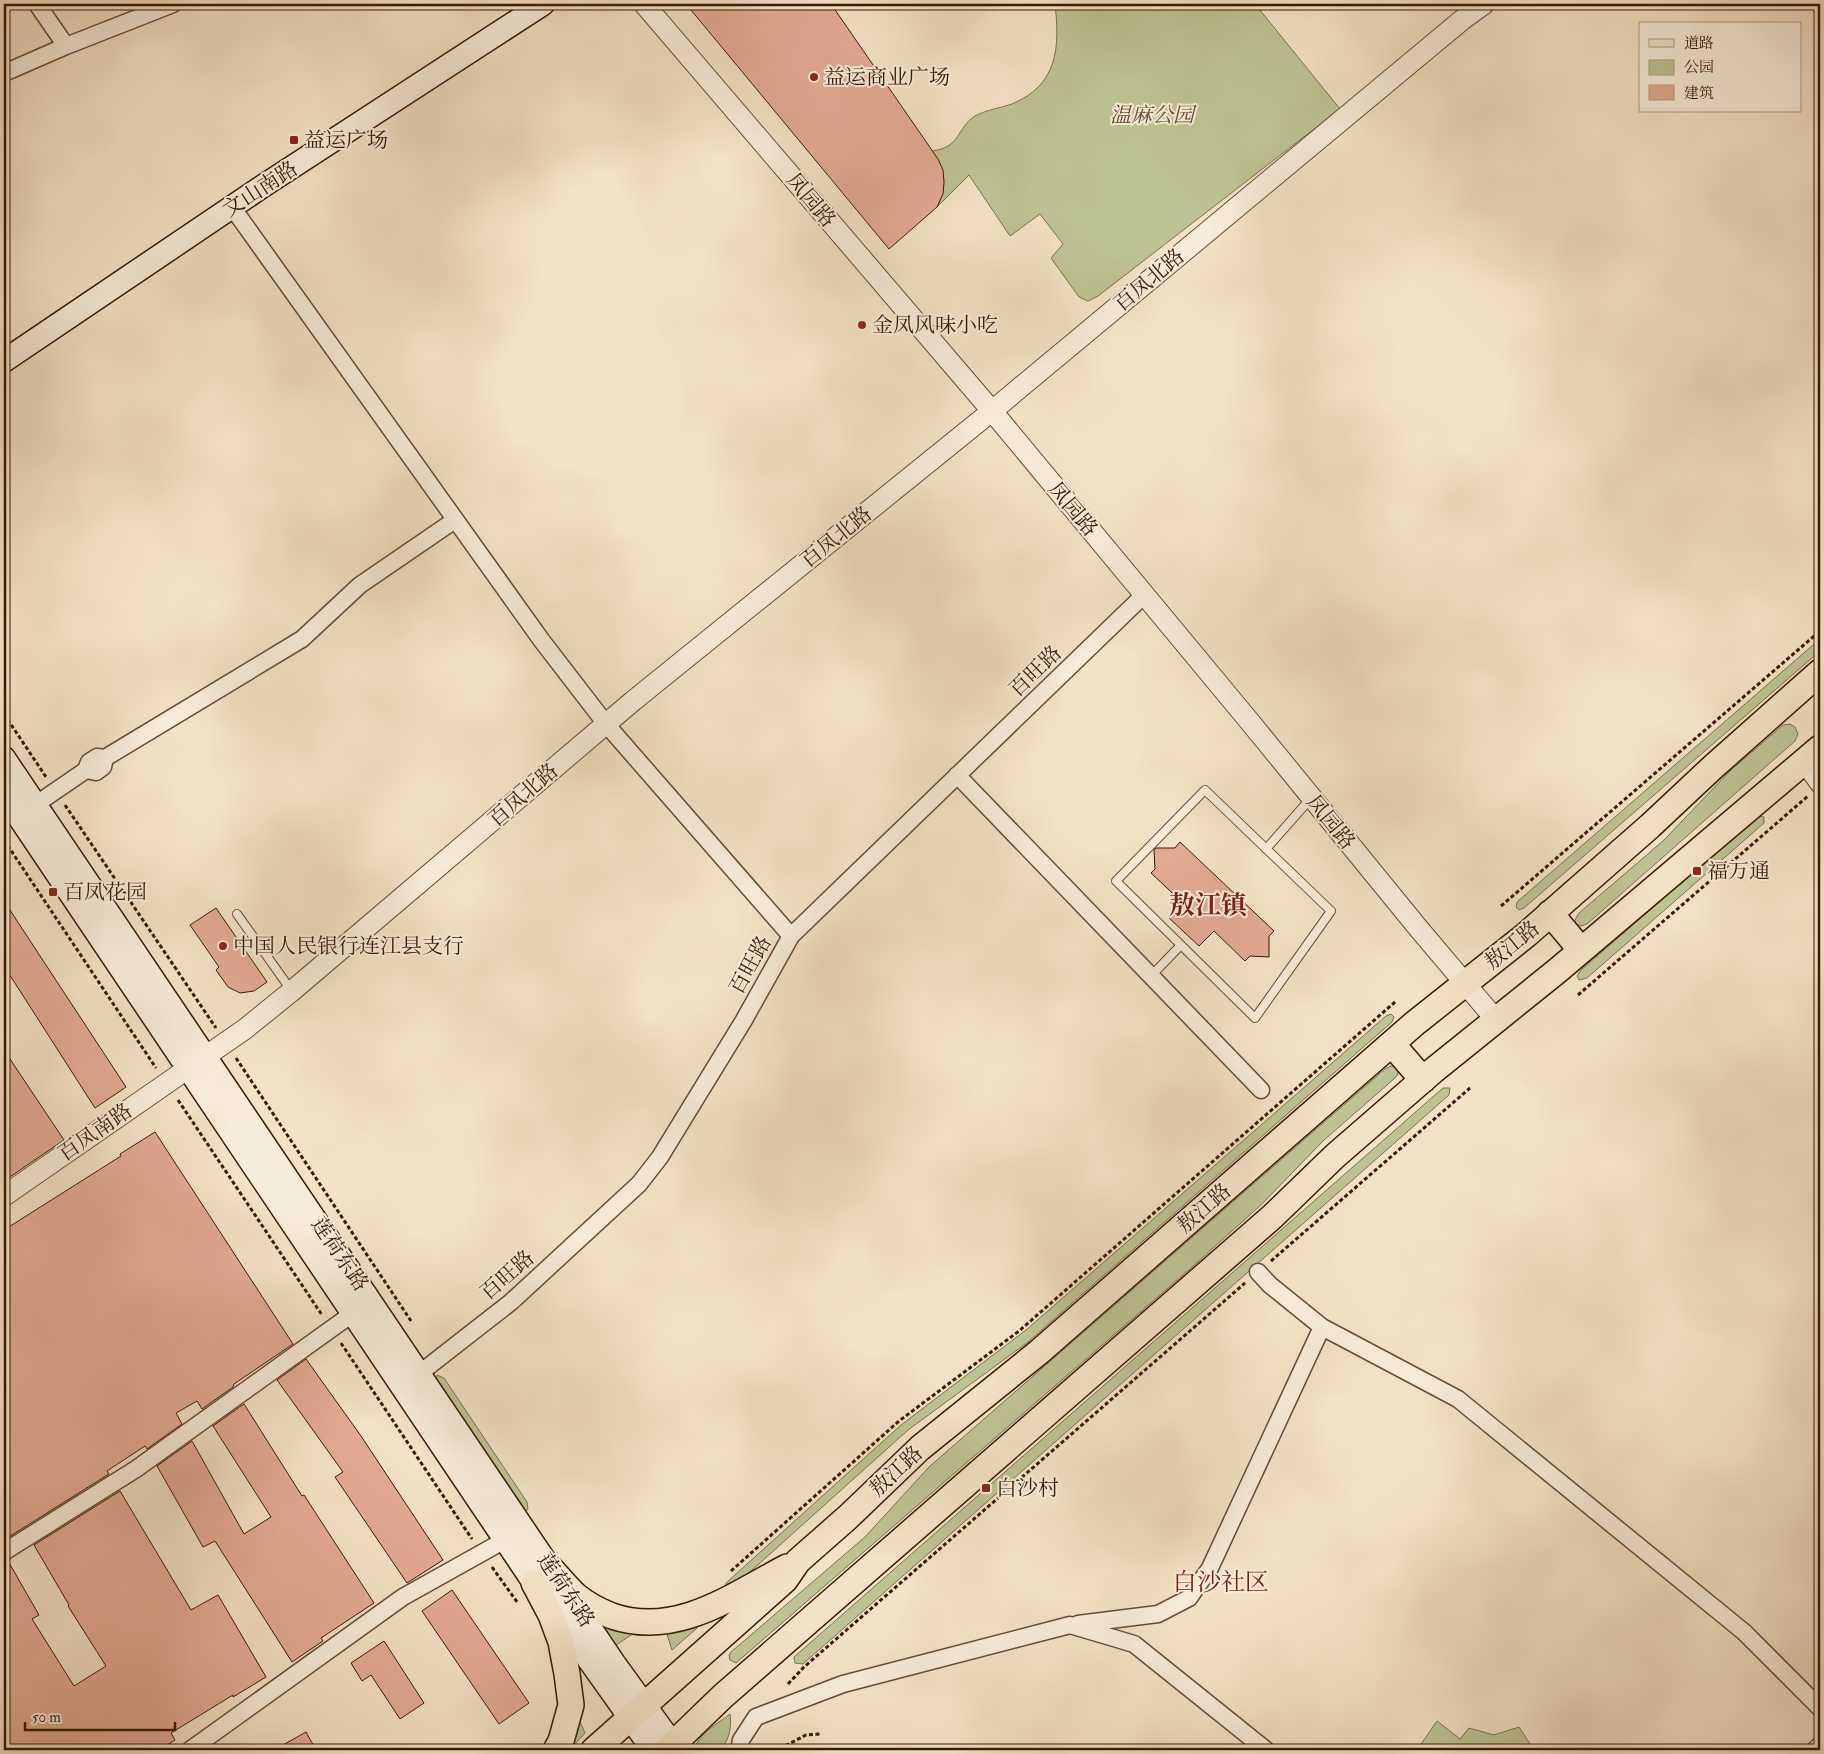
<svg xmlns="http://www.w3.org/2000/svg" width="1824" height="1754" font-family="'IM FELL Double Pica','Noto Serif SC',serif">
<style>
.green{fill:#bec393;stroke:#7c6e4c}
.building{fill:#e3aa92;stroke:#391806}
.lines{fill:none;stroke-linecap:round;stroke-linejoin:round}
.service-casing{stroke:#684a36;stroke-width:10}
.minor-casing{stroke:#684a36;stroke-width:19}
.tertiary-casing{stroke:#684a36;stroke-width:22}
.secondary-casing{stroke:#391806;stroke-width:25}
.primary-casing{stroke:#391806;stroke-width:28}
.path{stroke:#391806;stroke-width:3;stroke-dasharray:4 2.5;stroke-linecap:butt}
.service{stroke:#f8ecda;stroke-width:8}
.minor{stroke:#f8ecda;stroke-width:16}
.tertiary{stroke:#f8ecda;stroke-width:20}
.secondary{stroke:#f8ecda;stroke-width:22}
.primary{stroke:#f4e2c6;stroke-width:25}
.poi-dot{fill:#8f2418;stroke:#f8ecda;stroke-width:2}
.labels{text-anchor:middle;stroke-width:4;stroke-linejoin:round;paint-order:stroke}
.poi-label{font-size:21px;fill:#391806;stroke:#f8ecda;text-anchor:start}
.park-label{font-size:21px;font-style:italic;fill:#614b30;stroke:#f8ecda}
.street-label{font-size:21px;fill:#391806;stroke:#f8ecda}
.quarter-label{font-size:24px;fill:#7a1f14;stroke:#f8ecda}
.district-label{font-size:26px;font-weight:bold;fill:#7a1f14;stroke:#f8ecda}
</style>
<rect width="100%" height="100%" fill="#f4e2c6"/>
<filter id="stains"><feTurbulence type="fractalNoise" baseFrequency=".004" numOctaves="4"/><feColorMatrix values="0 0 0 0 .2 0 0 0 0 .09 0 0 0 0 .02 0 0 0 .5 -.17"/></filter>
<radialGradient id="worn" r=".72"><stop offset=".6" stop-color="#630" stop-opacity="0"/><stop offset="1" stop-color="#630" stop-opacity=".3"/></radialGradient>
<path class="green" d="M1055 4H1255L1340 109 1098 296 1088 301 1079 297 1051 258 1063 244 1040 214 1010 236 969 175 937 207C948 183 945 173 932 151 962 147 956 128 975 116 986 110 1000 108 1012 104 1058 85 1060 47 1055 4Z
M1820 639V651L1524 908 1519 910 1516 907 1517 902Z
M1790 724 1795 727 1798 734 1795 741 1587 924 1581 926 1576 924 1575 920 1579 913 1663 841 1730 771 1783 725Z
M1758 816 1764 817V823L1587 978 1579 980 1577 976 1581 970Z
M1391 1014 1394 1017 1392 1022 1028 1342 908 1430 731 1589 726 1587V1583L901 1425 1026 1330 1386 1016Z
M1391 1066 1396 1067 1398 1074 1395 1078 1323 1141 1262 1204 1184 1274 736 1663 730 1660 729 1655 731 1652 865 1537 929 1467 1385 1069Z
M1443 1088H1450L1449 1095 803 1664 795 1663 794 1657Z
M437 1375 444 1378 527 1502 528 1509 524 1512 436 1382Z
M695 1622 697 1628 672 1650 665 1628Z
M602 1623 641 1628 615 1646 602 1627Z
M730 1714C732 1724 729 1747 717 1750 710 1752 702 1750 695 1750 696 1735 719 1723 730 1714Z
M577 1715 585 1733 575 1744H570Z
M1437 1721 1460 1739 1469 1728 1494 1735 1519 1727 1534 1750H1417Z"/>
<path class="building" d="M686 4H831L938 159 943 170 944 182 943 194 937 207 889 249Z
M1180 842 1274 931 1269 936V957L1250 956 1245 961 1214 931 1199 946 1169 918 1183 903 1151 873 1155 869 1154 850 1156 848H1175Z
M4 901 126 1087 95 1108 4 966Z
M216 908 267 982 254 991 240 993 228 987 216 970 219 967 190 925Z
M4 1050 64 1140 4 1181Z
M155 1132 293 1344 234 1384 233 1387 202 1409 197 1401 176 1413 182 1424 147 1449 145 1446 107 1471 109 1474 4 1540V1230L121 1156 120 1154Z
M306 1359 361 1436 443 1560 407 1583 335 1477 343 1472 277 1380Z
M244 1404 302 1496 304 1495 374 1603 321 1638 323 1641 292 1662 215 1541 203 1547 157 1466 192 1441 244 1534 271 1517 213 1426Z
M120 1491 191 1610 218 1595 266 1677 233 1697V1695L171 1733 175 1740 159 1750H4V1562L8 1561 39 1615 32 1619 74 1686 106 1666 68 1606 69 1605 34 1545Z
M452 1590 529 1703 499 1724 422 1611Z
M384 1641 424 1703 400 1719 371 1675 362 1681 351 1663Z
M306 1732 316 1750H274Z"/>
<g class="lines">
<defs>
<path id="service" d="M1205 790 1331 911 1255 1018 1116 881Z
M1266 849 1311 798
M237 914 291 990
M1151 976 1181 945"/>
<path id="minor" d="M37 4 66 46
M4 73 66 46 173 4
M232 207 542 641 606 724 791 936
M105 758 103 767 96 772 86 770 89 762 97 757 105 758 302 639 360 585 455 520
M957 775 1261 1090
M35 805 86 770
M1258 1272 1270 1285 1322 1327 1458 1399 1744 1632 1820 1708
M420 1373 511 1302 639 1184 660 1157 744 1020 791 936 1144 595
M4 1552 136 1469 352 1314
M1078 1624 1158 1614 1189 1598 1210 1568 1322 1327
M190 1750 403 1597 505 1540
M739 1750 741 1740 756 1717 843 1684 1070 1625 1134 1644 1266 1750
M1815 1750 1820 1745"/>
<path id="tertiary" d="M644 4 992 411 1250 722 1419 929 1496 1020
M1805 762 1820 783
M4 1196 245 1029 292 991 633 701 992 411 1462 20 1484 4"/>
<path id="secondary" d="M4 361 263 186 543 4
M4 758 614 1663 677 1750
M4 795 534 1583 653 1750"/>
<path id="primary" d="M1550 913 1581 950
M1392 1044 1423 1080
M552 1570C559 1578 567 1587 575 1595 586 1604 599 1611 612 1616 676 1638 732 1596 787 1567
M534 1583 551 1615 561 1642 567 1674 571 1705 561 1741 556 1750
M594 1750 785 1580 798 1561 848 1517 920 1448 1039 1352 1414 1024 1526 935 1650 826 1713 767 1820 672
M667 1750 723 1696 1273 1216 1335 1156 1434 1070 1557 971 1820 748"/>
</defs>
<use href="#service" class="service-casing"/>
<use href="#minor" class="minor-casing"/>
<use href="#tertiary" class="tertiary-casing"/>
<use href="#secondary" class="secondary-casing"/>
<use href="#primary" class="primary-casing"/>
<path class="path" d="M4 714 46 777
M65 805 216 1028
M4 840 156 1068
M1501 906 1820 631
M1578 995 1808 796
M236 1058 411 1321
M178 1100 322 1315
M1271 1261 1470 1088
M341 1343 472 1539
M492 1567 517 1602
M731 1571 899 1421 1019 1331 1395 1002
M788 1684 804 1667 1245 1283
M781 1750 783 1747 806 1735 820 1734
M814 1750H815"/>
<use href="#service" class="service"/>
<use href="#minor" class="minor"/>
<use href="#tertiary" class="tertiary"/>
<use href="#secondary" class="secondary"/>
<use href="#primary" class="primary"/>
</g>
<g class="poi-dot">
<circle cx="814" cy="77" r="5"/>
<rect x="289" y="135" width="10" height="10" rx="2.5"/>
<circle cx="862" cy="325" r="5"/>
<rect x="1692" y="866" width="10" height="10" rx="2.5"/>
<rect x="48" y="887" width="10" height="10" rx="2.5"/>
<circle cx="223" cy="946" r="5"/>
<rect x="981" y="1483" width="10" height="10" rx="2.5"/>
</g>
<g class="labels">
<g class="poi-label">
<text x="824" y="84">益运商业广场</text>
<text x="304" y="147">益运广场</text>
<text x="872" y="332">金凤风味小吃</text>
<text x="1707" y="878">福万通</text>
<text x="63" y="899">百凤花园</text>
<text x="233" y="953">中国人民银行连江县支行</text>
<text x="996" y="1495">白沙村</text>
</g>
<g class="park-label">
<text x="1152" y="122">温麻公园</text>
</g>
<g class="street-label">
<text transform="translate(260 189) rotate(-33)" y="7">文山南路</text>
<text transform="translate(811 200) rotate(50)" y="7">凤园路</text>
<text transform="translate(1149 280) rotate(-40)" y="7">百凤北路</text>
<text transform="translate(1073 509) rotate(50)" y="7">凤园路</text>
<text transform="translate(836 537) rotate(-39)" y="7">百凤北路</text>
<text transform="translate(1035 671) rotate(-44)" y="7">百旺路</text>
<text transform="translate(523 795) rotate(-41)" y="7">百凤北路</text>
<text transform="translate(1331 822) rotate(51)" y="7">凤园路</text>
<text transform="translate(1512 945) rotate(-39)" y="7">敖江路</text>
<text transform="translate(750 965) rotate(-61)" y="7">百旺路</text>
<text transform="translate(95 1132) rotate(-35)" y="7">百凤南路</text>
<text transform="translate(1204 1208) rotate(-41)" y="7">敖江路</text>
<text transform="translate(340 1254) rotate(56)" y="7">莲荷东路</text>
<text transform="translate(507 1275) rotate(-41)" y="7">百旺路</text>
<text transform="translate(896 1471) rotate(-43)" y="7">敖江路</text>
<text transform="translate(566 1590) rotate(56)" y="7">莲荷东路</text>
</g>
<g class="quarter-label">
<text x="1221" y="1590">白沙社区</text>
</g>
<g class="district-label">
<text x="1208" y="914">敖江镇</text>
</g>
</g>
<rect width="1824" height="1754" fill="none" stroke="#f4e2c6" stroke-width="20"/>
<rect x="5" y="5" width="1814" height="1744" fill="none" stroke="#391806" stroke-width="2.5"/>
<rect x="10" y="10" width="1804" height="1734" fill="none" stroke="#391806"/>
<rect x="1639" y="22" width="162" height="90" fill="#f8ecda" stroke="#ac9785"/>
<rect x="1649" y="39" width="25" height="8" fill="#f4e2c6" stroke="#ac9785"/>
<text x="1684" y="48" font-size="15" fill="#391806">道路</text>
<rect x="1649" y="60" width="25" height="15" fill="#bec393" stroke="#ac9785"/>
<text x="1684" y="72" font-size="15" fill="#391806">公园</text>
<rect x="1649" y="85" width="25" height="15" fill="#e3aa92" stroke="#ac9785"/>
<text x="1684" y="98" font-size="15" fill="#391806">建筑</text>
<path d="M25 1722v8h150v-8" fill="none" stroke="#391806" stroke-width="2.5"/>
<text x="32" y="1722" font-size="15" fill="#391806" stroke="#f8ecda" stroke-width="4" paint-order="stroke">50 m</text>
<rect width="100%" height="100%" filter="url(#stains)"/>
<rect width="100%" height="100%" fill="url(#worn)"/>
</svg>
